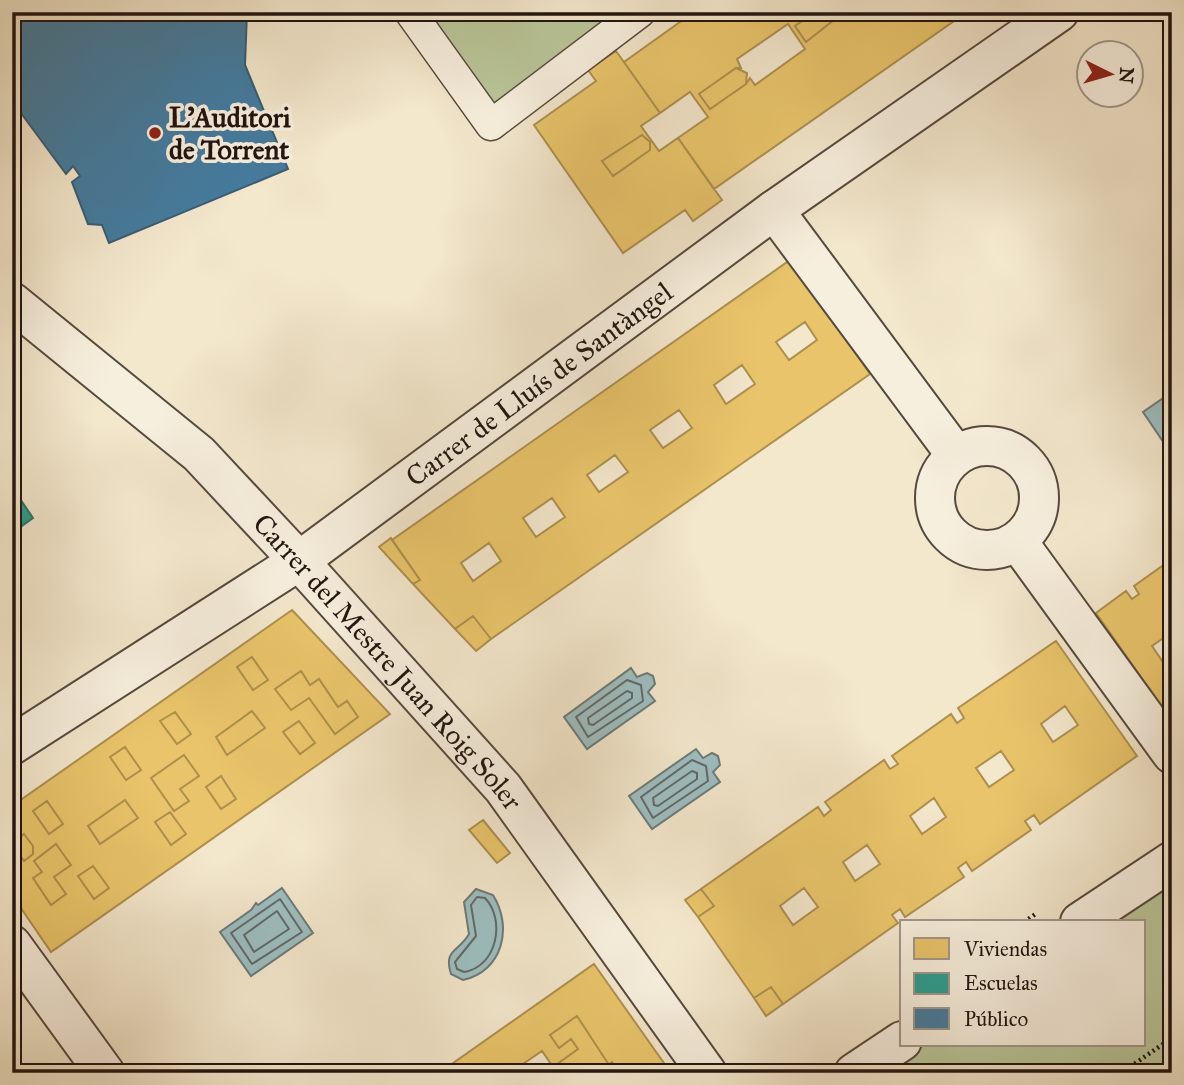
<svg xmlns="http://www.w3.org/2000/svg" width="1184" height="1085" font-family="'IM FELL Great Primer',serif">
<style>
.green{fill:#b9c699;stroke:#6d6d54;stroke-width:2}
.water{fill:#9ebec0;stroke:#6c7a7a;stroke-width:2}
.homes{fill:#e9c46a;stroke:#ad8f4f;stroke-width:2;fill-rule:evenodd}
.schools{fill:#2a9d8f;stroke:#277469;stroke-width:2}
.public{fill:#457b9d;stroke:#3a5c73;stroke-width:2}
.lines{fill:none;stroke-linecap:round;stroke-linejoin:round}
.shore{stroke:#606968;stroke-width:2}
.pedestrian-casing{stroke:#56493f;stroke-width:33}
.minor-casing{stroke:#56493f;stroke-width:42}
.tertiary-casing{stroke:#56493f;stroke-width:42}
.path{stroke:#211410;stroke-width:4.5;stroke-dasharray:2 3.5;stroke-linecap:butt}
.pedestrian{stroke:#f7efde;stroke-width:30}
.minor{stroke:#f7efde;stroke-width:38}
.tertiary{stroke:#f7efde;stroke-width:38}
.poi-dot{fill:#8f2418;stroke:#f7efde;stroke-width:2.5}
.labels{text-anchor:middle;stroke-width:7;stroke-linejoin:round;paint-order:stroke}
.poi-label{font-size:28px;font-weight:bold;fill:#211410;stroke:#f7efde;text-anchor:start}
.street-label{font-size:28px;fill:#211410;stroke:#f7efde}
</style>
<rect width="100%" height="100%" fill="#f3e7cc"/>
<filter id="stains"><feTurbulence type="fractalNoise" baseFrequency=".00286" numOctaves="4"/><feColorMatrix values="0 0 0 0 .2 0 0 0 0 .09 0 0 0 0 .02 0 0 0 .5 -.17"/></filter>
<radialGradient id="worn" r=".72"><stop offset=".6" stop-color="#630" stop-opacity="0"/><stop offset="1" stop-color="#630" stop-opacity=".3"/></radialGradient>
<path class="green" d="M415 12H620L487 113Z
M1172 853V1073H856L902 1045H1144V922H1073Z"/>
<path class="water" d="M1172 392V433L1162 440 1143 412Z
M631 668 637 677 647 673 653 676 655 684 648 692 655 701 587 749 564 717Z
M696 749 703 758 712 753 718 756 720 765 713 772 720 782 652 829 629 796Z
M282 888 313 933 251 976 220 932 251 910 256 903 258 905Z
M476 889 493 895C513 927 503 971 463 980L451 974C443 949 459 952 469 934L464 902Z"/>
<path class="homes" d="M694 12H815L795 26 806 42 844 12 852 18 859 12H967L714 189 678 138 708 117 690 92 660 113 624 62ZM788 24 805 49 755 85 750 78 746 84 710 109 699 94 736 68H741L737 59Z
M815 12H844L806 42 795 26Z
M616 51 660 113 641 126 659 151 678 138 722 200 693 221 685 210 623 253 534 125 596 81 588 70ZM642 135 650 142V150L613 176 602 161Z
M736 68 747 73 746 84 710 109 699 94Z
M642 135 650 142V150L613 176 602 161Z
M790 260 870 374 491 639 473 616 455 629 413 584 420 580 392 540ZM805 322 817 340 789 360 776 342ZM742 365 755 384 726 404 714 385ZM679 410 692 428 663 448 650 430ZM615 455 628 472 599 492 587 475ZM552 498 565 517 536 537 523 518ZM489 543 501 561 473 581 461 563Z
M391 538 420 580 413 584 379 547Z
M1172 559V632L1152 646 1165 665 1172 660V721L1096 613 1126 591 1132 599 1139 594 1134 586Z
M292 610 390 714 51 952 12 895V844L24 861 33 854V846L24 834 12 842V806ZM252 657 268 680 253 690 237 667ZM301 671 310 685 319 679 338 707 347 701 358 717 335 734 309 698 291 710 275 689ZM252 711 265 728 227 755 216 737ZM175 712 191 734 177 744 160 721ZM299 721 315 743 300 754 283 732ZM125 747 141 770 126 780 110 757ZM184 755 199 776 180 789 189 801 174 811 151 778ZM221 776 236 799 221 809 206 787ZM125 800 138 818 100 844 88 826ZM47 801 63 824 49 834 33 811ZM170 812 186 834 171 845 155 822ZM56 844 71 865 54 877 66 894 51 905 33 878 42 872 34 861ZM93 866 109 888 94 899 78 876Z
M473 616 491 639 476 651 455 629Z
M1056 641 1137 756 1040 824 1034 815 1025 821 1031 830 972 871 966 862 958 868 964 877 905 917 900 909 892 915 898 923 783 1004 771 987 754 998 698 917 714 906 701 889 818 807 824 816 831 810 825 802 884 760 890 769 898 764 892 756 951 714 957 723 964 718 958 708ZM1065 706 1078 725 1053 742 1041 724ZM1001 751 1014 770 989 787 976 768ZM934 798 946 817 922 834 910 816ZM867 845 880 864 855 881 843 862ZM804 888 818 907 793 925 780 906Z
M252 657 268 680 253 690 237 667Z
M301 671 310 685 319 679 338 707 347 701 358 717 335 734 309 698 291 710 275 689Z
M252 711 265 728 227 755 216 737Z
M175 712 191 734 177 744 160 721Z
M299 721 315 743 300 754 283 732Z
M125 747 141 770 126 780 110 757Z
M184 755 199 776 180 789 189 801 174 811 151 778Z
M221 776 236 799 221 809 206 787Z
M125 800 138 818 100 844 88 826Z
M47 801 63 824 49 834 33 811Z
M170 812 186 834 171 845 155 822Z
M483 820 510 853 497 863 469 830Z
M24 834 33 846V854L24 861 12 844Z
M56 844 71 865 54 877 66 894 51 905 33 878 42 872 34 861Z
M93 866 109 888 94 899 78 876Z
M701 889 714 906 698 917 685 900Z
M594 964 671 1073H620L612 1062 609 1065 577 1016 550 1035 559 1048 571 1039 578 1049 553 1067 542 1051 523 1064 528 1071 526 1073H439Z
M771 987 783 1004 766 1016 754 998Z
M577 1016 609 1065 612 1062 620 1073H557L553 1067 578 1049 571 1039 559 1048 550 1035Z"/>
<path class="schools" d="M12 487 33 518 12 533Z"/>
<path class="public" d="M12 12H247L245 65 288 169 109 243 102 225 88 224 72 182 80 176 73 166 66 174 12 101Z"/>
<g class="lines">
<path class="shore" d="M627 680 641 685 643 701 588 737 576 717Z
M627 691 632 693V698L593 725 589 724 588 718Z
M692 760 706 766 708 781 653 818 641 797Z
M692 771 697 773V779L658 806 654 805 653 798Z
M477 897 485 898C506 920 497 967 464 972L457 969 455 962 476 936 471 905Z
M280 899 302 932 252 964 231 933Z
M277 911 289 929 254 952 244 935Z"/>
<defs>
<path id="pedestrian" d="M410 12 491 125 640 12"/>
<g id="minor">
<path d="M774 210 956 455"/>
<path id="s1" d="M12 302 199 454 299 561 503 788 707 1073"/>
<circle cx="987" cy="498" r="52"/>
<path d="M1018 542 1172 754"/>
<path id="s2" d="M12 745 299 561 774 210 1059 12"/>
<path d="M12 945 105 1073"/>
</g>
<path id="tertiary" d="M1080 922 1172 861
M854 1073 902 1041"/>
</defs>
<use href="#pedestrian" class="pedestrian-casing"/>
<use href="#minor" class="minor-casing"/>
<use href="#tertiary" class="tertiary-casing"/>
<path class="path" d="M1024 922 1037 913
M1121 1073 1172 1038"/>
<use href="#pedestrian" class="pedestrian"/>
<use href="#minor" class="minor"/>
<use href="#tertiary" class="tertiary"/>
</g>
<circle class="poi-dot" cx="155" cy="133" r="7"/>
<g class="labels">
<g class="poi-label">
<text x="169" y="127">L'Auditori<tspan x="169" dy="32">de Torrent</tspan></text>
</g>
<g class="street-label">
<text dy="10" stroke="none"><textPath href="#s2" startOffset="639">Carrer de Lluís de Santàngel</textPath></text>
<text dy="10" stroke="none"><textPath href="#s1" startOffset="522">Carrer del Mestre Juan Roig Soler</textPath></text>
</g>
</g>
<rect width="1184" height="1085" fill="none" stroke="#f3e7cc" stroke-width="42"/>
<rect x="14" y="14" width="1156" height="1057" fill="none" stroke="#211410" stroke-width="3.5"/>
<rect x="21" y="21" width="1142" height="1043" fill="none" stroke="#211410" stroke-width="2"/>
<rect x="900" y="920" width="245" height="126" fill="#f7efde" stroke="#a1978c" stroke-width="2"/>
<rect x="914" y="938" width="35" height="21" fill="#e9c46a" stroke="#a1978c" stroke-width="2"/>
<text x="964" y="956" font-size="21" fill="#211410">Viviendas</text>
<rect x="914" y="973" width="35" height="21" fill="#2a9d8f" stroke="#a1978c" stroke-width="2"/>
<text x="964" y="990" font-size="21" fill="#211410">Escuelas</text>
<rect x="914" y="1008" width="35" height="21" fill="#457b9d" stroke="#a1978c" stroke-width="2"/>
<text x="964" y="1026" font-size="21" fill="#211410">Público</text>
<g transform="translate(1110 74) rotate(95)"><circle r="33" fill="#f7efde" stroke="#a1978c" stroke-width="2"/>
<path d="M0-5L12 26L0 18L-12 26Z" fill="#8f2418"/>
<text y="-10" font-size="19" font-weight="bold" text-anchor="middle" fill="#211410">N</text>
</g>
<rect width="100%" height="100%" filter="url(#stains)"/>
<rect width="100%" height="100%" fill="url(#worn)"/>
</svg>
